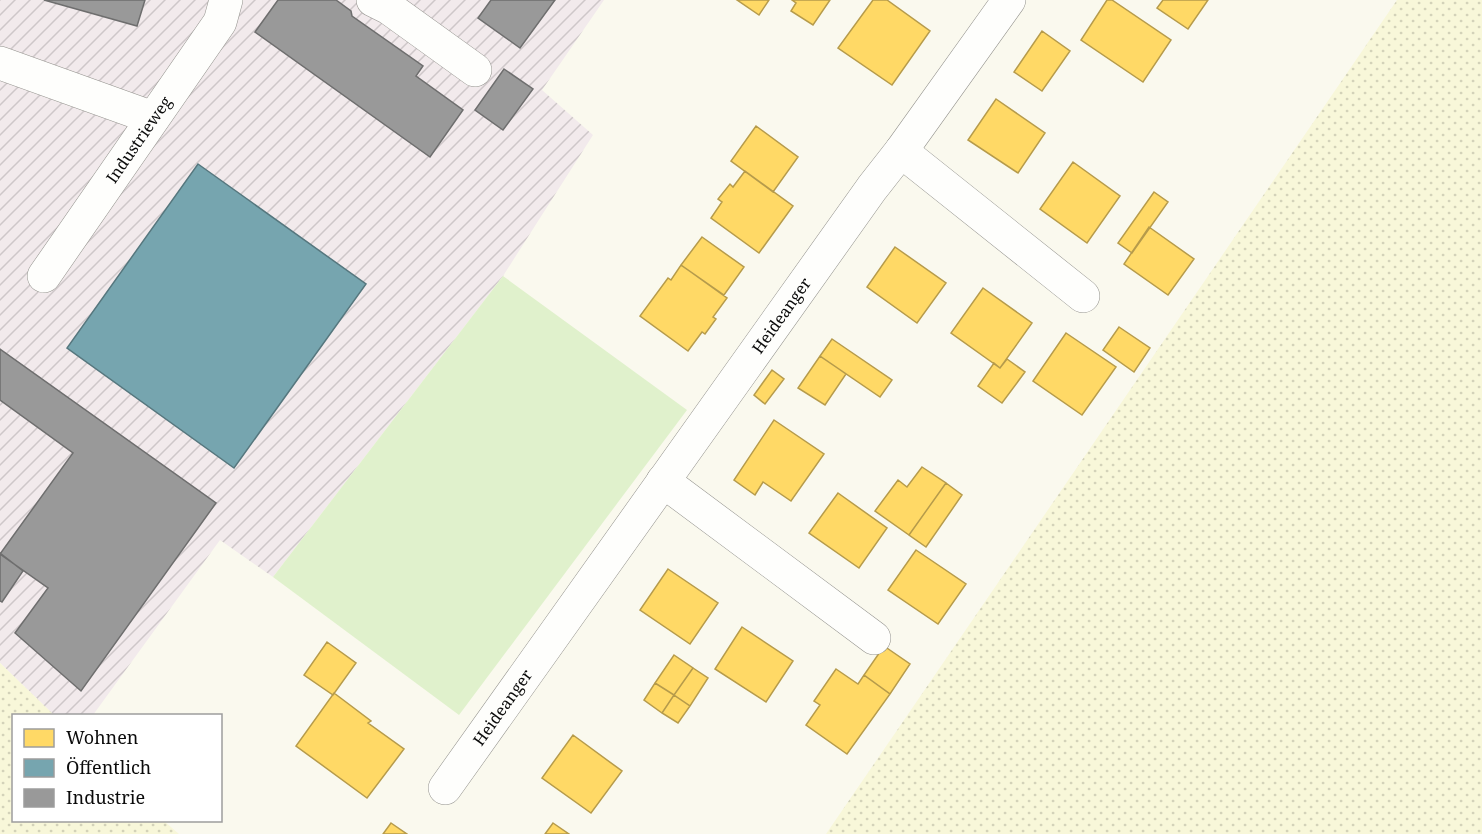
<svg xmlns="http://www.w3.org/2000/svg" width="1482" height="834" font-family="'Noto Serif',serif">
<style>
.industrial{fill:url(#industrial-furrows)}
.farmland{fill:url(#farmland-dots)}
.grass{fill:#e0f1cc}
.homes{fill:#ffd966;stroke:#b69b4b;stroke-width:1.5}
.public{fill:#76a5af;stroke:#56777e;stroke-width:1.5}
.industry{fill:#999;stroke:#6e6e6e;stroke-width:1.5}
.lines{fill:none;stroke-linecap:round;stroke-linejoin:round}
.minor-casing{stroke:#93928d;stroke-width:34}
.minor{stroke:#fefefc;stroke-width:33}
.labels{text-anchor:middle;stroke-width:6;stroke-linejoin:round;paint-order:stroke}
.street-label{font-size:16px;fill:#0b0b0b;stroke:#fff}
</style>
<defs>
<pattern id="industrial-furrows" width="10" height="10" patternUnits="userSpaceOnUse" patternTransform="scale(1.5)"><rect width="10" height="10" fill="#f2eaec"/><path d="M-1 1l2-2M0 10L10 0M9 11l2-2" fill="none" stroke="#cec7c9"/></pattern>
<pattern id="farmland-dots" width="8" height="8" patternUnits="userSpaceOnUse" patternTransform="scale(1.5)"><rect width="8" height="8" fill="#f8f7d9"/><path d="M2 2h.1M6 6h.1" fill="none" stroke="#d3d2b9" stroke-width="1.8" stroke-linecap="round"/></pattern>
</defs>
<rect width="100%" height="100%" fill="#faf9ee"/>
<path class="industrial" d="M0 0H604L542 90 593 135 503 276 273 577 220 540 93 715H54L0 663Z"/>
<path class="farmland" d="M1397 0H1482V834H826Z
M0 663 54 715 14 716V820L164 821 179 834H0Z"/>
<path class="grass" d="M503 276 687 410 459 715 273 577Z"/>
<path class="homes" d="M737 0H769L759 15Z
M792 0H830L813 25 791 11 796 3Z
M873 0H887L930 31 892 85 838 48Z
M1107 0H1112L1171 40 1143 82 1081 40Z
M1163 0H1208L1188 29 1157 8Z
M1042 31 1070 51 1042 91 1014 72Z
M996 99 1045 133 1018 173 968 140Z
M756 126 798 157 773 192 731 161Z
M1073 162 1120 196 1087 243 1040 209Z
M745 171 793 206 759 253 711 218 722 202 718 199 730 184 733 187Z
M1154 192 1168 202 1132 253 1118 243Z
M1149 227 1194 259 1168 295 1124 264Z
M702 237 744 267 724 295 681 265Z
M895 247 946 283 917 323 867 287Z
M681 265 727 298 713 317 716 319 705 334 702 332 688 351 640 316 668 278 671 280Z
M983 288 1032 323 1000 368 951 333Z
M1119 327 1150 348 1134 372 1103 350Z
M1066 333 1116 367 1082 415 1033 381Z
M832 339 892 380 880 397 820 356Z
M820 356 846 374 825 405 798 388Z
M1007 359 1025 372 1002 403 978 386 994 363 1000 368Z
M772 370 784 379 765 404 754 395Z
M774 420 824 454 791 501 763 482 755 495 734 480Z
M922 467 946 483 909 535 875 511 898 480 907 487Z
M946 483 962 495 926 547 909 535Z
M838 493 887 528 859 568 809 533Z
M916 550 966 584 938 624 888 590Z
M668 569 718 603 690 644 640 610Z
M742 627 793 661 766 702 715 669Z
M327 642 356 663 333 695 304 675Z
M884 646 910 664 890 694 864 675Z
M674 655 693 668 674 695 655 683Z
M693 668 708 678 690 706 674 695Z
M836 669 858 684 864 675 890 694 847 754 806 725 820 705 814 701Z
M655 683 674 695 662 713 644 700Z
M334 693 371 721 368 723 404 749 367 798 296 746Z
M674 695 690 706 678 723 662 713Z
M573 735 622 771 591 813 542 778Z
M391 823 407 834H383Z
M553 823 569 834H545Z"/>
<path class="public" d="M198 164 366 284 234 468 67 348Z"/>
<path class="industry" d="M44 0H145L137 26Z
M278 0H336L351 11 352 16 423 66 416 76 463 110 430 157 255 32Z
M491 0H555L520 48 478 18Z
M504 69 533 89 503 130 475 110Z
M0 349 216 503 81 691 15 633 48 588 0 554 73 453 0 400Z
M0 553 23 571 2 602 0 601Z"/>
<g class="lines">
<defs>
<g id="minor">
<path d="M373 0 389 8 475 70"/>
<path d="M0 63 153 118"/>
<path d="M901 151 1083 296"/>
<path id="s1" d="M44 276 220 22 226 0"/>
<path d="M663 481 874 638"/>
<path id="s2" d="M445 788 872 188 901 151 1009 0"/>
</g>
</defs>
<use href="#minor" class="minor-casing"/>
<use href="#minor" class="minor"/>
</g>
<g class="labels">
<g class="street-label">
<text dy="6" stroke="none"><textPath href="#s1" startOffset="166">Industrieweg</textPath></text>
<text dy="6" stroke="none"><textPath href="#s2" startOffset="580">Heideanger</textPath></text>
<text dy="6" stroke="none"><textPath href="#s2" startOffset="99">Heideanger</textPath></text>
</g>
</g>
<rect x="12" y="714" width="210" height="108" fill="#ffffff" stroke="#9d9d9d" stroke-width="1.5"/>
<rect x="24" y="729" width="30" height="18" fill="#ffd966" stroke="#9d9d9d" stroke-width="1.5"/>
<text x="66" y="744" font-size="18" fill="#0b0b0b">Wohnen</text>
<rect x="24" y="759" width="30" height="18" fill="#76a5af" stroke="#9d9d9d" stroke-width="1.5"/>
<text x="66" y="774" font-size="18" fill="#0b0b0b">Öffentlich</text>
<rect x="24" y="789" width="30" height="18" fill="#999999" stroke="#9d9d9d" stroke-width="1.5"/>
<text x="66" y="804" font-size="18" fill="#0b0b0b">Industrie</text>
</svg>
